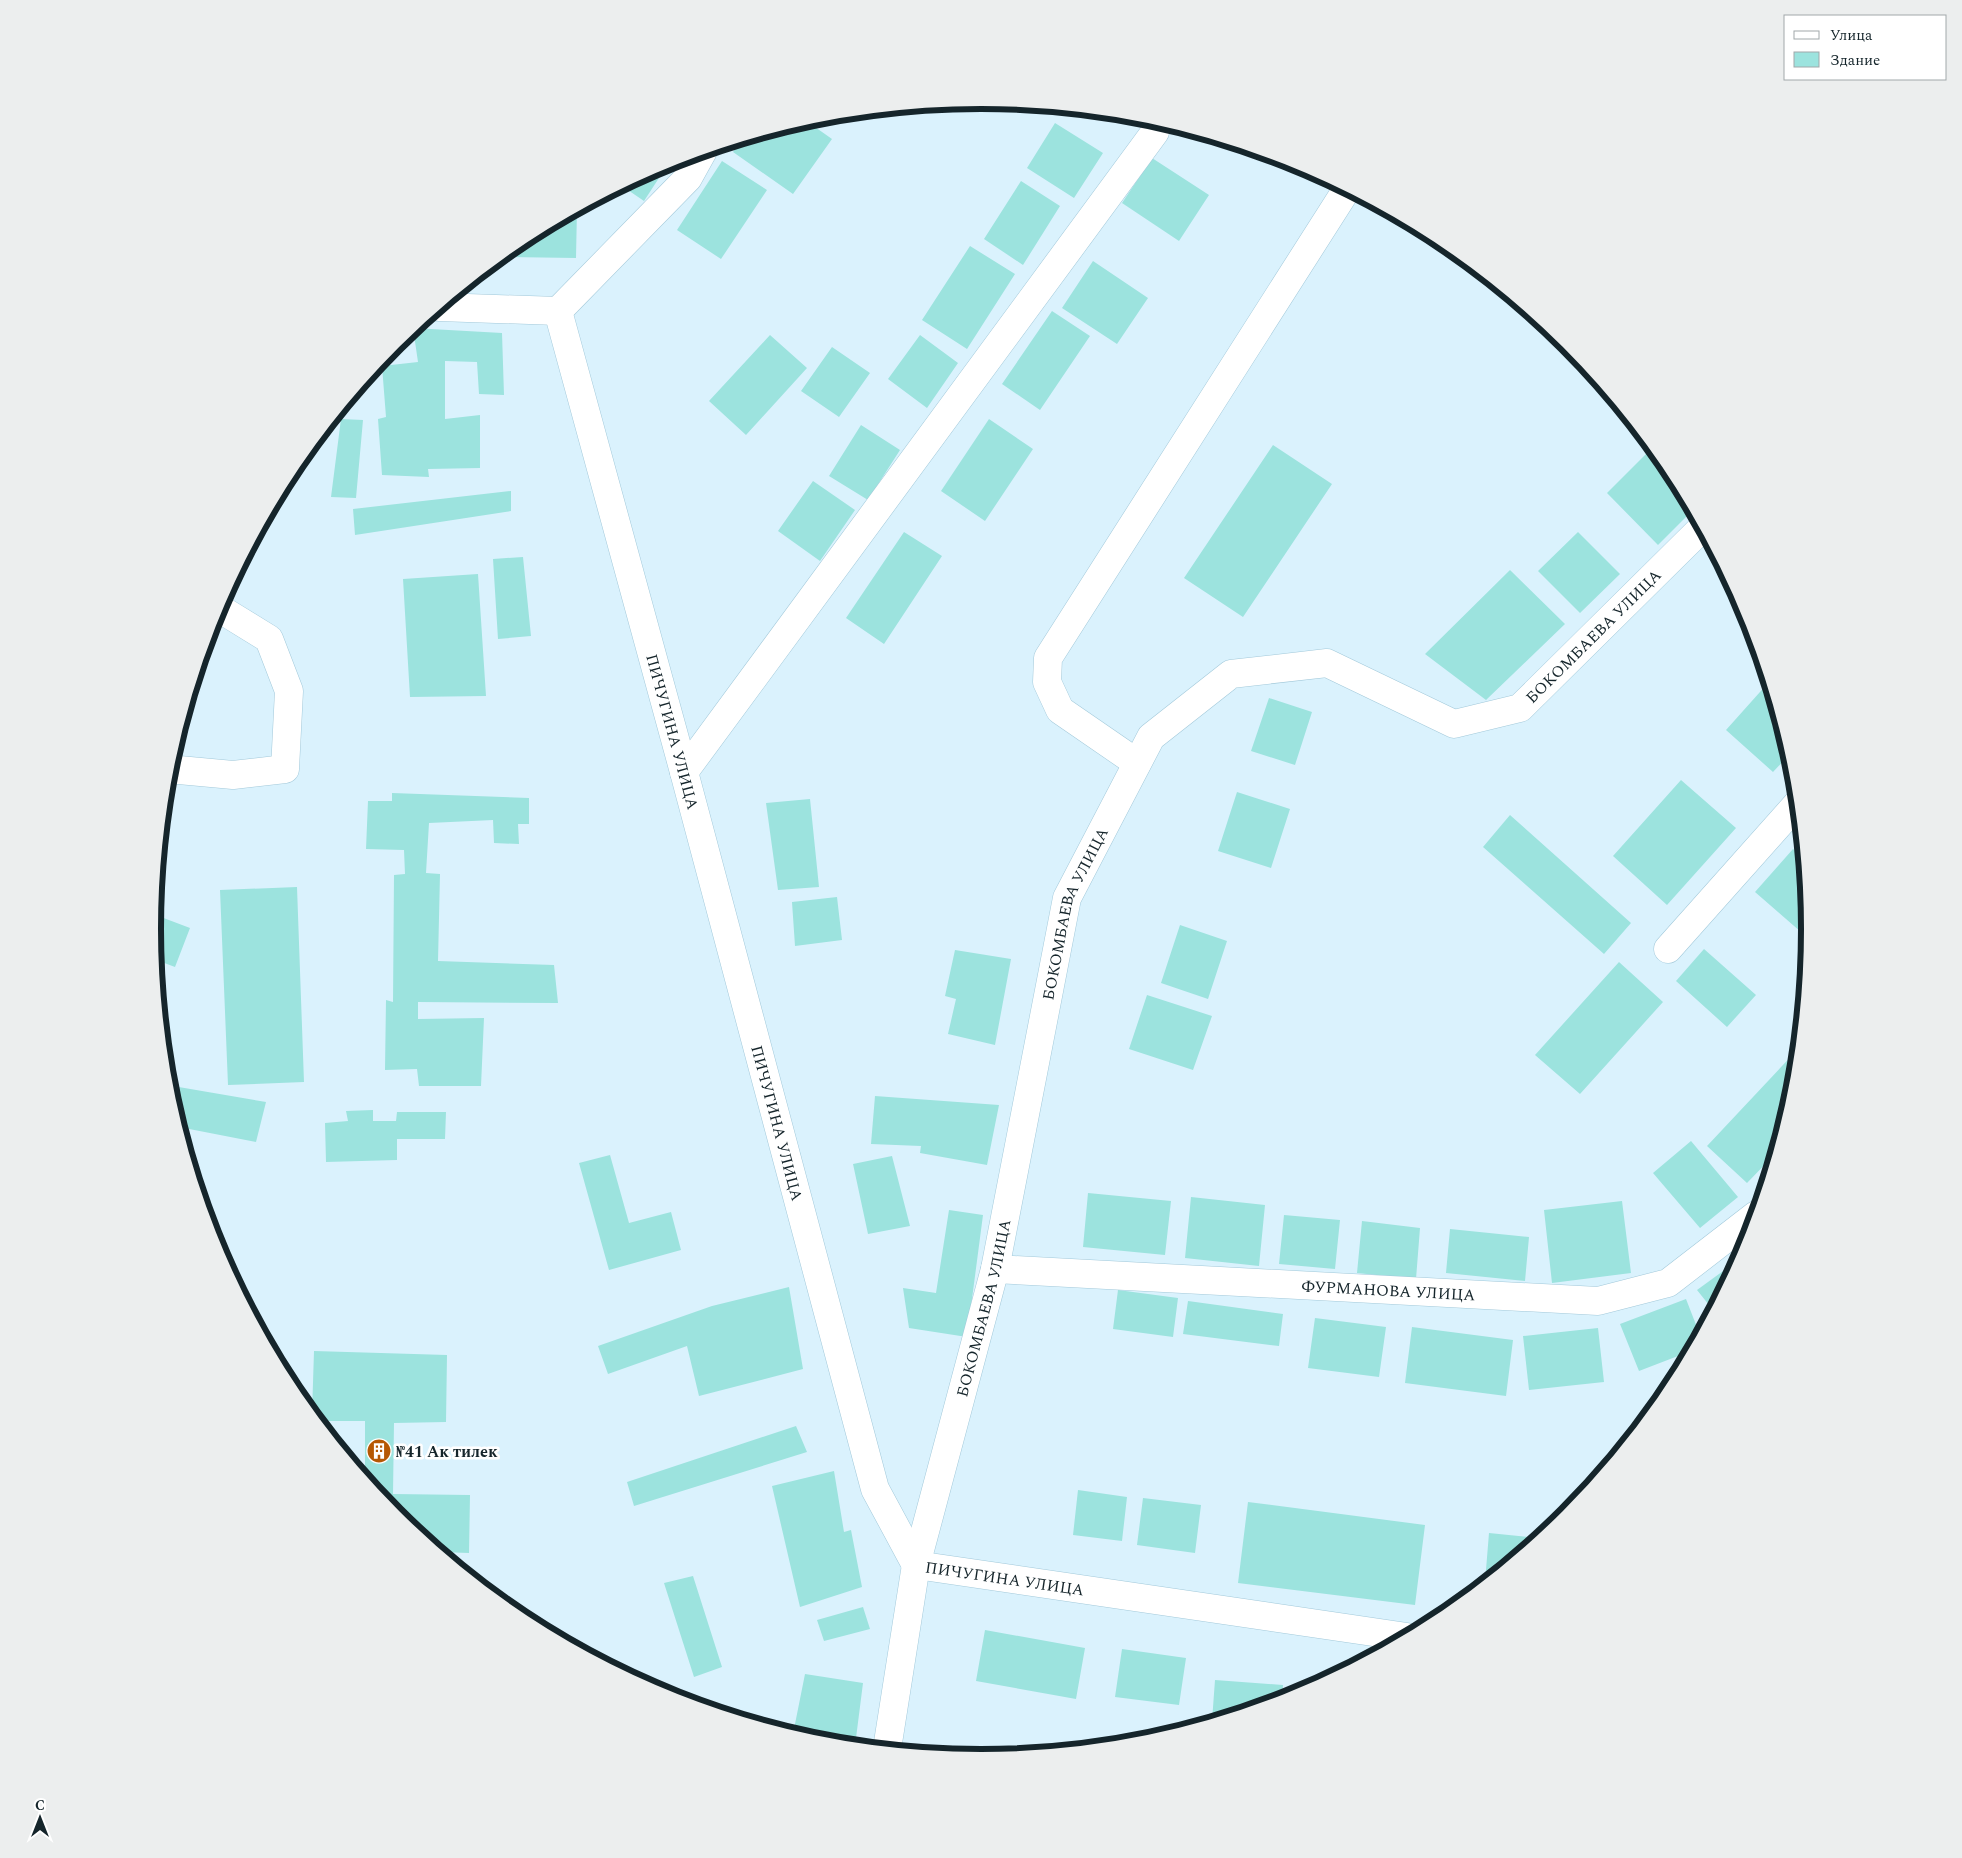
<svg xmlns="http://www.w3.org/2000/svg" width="1962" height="1858" font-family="Spectral,serif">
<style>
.building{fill:#9ce3de}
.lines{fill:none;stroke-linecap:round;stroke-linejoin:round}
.street-casing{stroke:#a2c9da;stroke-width:29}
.street{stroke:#fff;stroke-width:28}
.labels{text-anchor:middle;stroke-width:5;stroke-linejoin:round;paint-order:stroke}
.street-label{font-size:16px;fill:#15252b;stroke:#fff}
.poi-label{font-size:16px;font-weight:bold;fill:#15252b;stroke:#fff;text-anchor:start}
.rim{fill:none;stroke:#15252b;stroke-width:6}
</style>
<rect width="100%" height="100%" fill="#daf2fd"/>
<path class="building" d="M805 120 832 139 793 194 733 152 741 140Z
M1055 123 1103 153 1074 198 1027 168Z
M1152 158 1209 195 1179 241 1122 203Z
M670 161 644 201 622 186 664 163Z
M722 161 767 190 721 259 677 230Z
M1021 181 1060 206 1023 265 984 239Z
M577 209 576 258 508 257V250L521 240Z
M970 246 1015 274 967 349 922 320Z
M1093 261 1148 298 1117 344 1062 308Z
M1052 311 1090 336 1040 410 1002 384Z
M413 328 502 333 504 395 479 394 477 362 445 361V419L480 415V468L428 469 429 477 382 475 378 419 386 417 382 366 418 362Z
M770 335 807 368 746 435 709 401Z
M920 335 958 363 927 408 888 379Z
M832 347 870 373 839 417 801 391Z
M341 419 363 420 356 498 331 497Z
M989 419 1033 449 985 521 941 491Z
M861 425 900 450 868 500 829 476Z
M1273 445 1332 484 1243 617 1184 578Z
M1653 447 1670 469 1693 510 1658 545 1607 493Z
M813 481 855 510 820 561 778 531Z
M511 491V511L355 535 353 509Z
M904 532 942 556 884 644 846 618Z
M1578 532 1620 574 1580 613 1538 571Z
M523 557 531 636 498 639 493 559Z
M1510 570 1565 624 1486 700 1425 654Z
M478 574 486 696 410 697 403 579Z
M1768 683 1790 754 1773 772 1726 730Z
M1269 698 1312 712 1295 765 1251 751Z
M1681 780 1736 828 1667 905 1613 856Z
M1237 792 1290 809 1271 868 1218 851Z
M392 793 529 798V824H518L519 844 494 843 493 820 429 823 426 873 440 874 438 961 554 965 558 1003 418 1002V1019L484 1018 481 1086H419L417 1069 385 1070 386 1000 393 1002 394 875 405 874 404 850 366 849 368 801H392Z
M810 799 819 887 778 890 766 803Z
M1510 815 1631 923 1604 954 1483 847Z
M1793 849 1803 858 1809 939 1755 892Z
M297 887 304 1082 228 1085 220 890Z
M837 897 842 940 795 946 792 902Z
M153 914 190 928 175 967 159 961 156 968 152 929Z
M1180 925 1227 941 1208 999 1161 983Z
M1704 949 1756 995 1727 1027 1676 981Z
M955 950 1011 959 995 1045 948 1034 956 999 945 996Z
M1619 962 1663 1002 1580 1094 1535 1055Z
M1147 995 1212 1016 1193 1070 1129 1049Z
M1798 1049 1794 1091 1775 1154 1747 1183 1707 1146Z
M167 1085 266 1102 256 1142 179 1127Z
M875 1096 999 1105 987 1165 920 1153 921 1146 871 1144Z
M373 1110V1121H396L397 1112H446L445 1139H397V1160L326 1162 325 1123 348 1121 346 1111Z
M1691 1141 1738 1197 1700 1228 1653 1173Z
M610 1155 629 1223 671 1212 681 1250 609 1270 579 1163Z
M892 1156 910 1226 868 1234 853 1164Z
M1088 1193 1171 1201 1165 1255 1083 1247Z
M1191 1197 1265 1205 1259 1266 1185 1258Z
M1622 1201 1631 1273 1552 1283 1544 1210Z
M949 1210 983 1215 967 1337 909 1328 903 1288 936 1293Z
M1284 1215 1340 1220 1335 1269 1279 1264Z
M1362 1221 1420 1228 1416 1279 1357 1273Z
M1450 1229 1529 1237 1525 1281 1446 1273Z
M1741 1258 1726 1286 1713 1310 1697 1290Z
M789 1287 803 1369 699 1396 687 1346 608 1374 598 1346 712 1306Z
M1118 1290 1178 1298 1173 1337 1113 1329Z
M1686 1299 1700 1335 1691 1351 1639 1371 1620 1324Z
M1188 1301 1283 1314 1279 1346 1183 1334Z
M1315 1318 1386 1327 1379 1377 1308 1368Z
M1412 1327 1513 1340 1506 1396 1405 1383Z
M1598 1328 1604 1382 1529 1390 1523 1336Z
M314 1351 447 1355 446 1422 394 1423 393 1494 470 1495 469 1553 440 1552 395 1515 365 1478V1421H318L312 1414Z
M796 1426 807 1452 634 1506 627 1482Z
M834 1471 844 1532 851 1530 862 1587 800 1607 772 1486Z
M1078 1490 1127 1497 1122 1541 1073 1535Z
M1143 1498 1201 1505 1195 1553 1137 1545Z
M1248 1502 1425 1525 1415 1605 1238 1583Z
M1489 1533 1540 1538 1485 1582Z
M693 1576 722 1667 694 1677 664 1583Z
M863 1607 870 1629 824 1641 817 1620Z
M985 1630 1085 1648 1076 1699 976 1681Z
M1122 1649 1186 1658 1179 1705 1115 1697Z
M805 1674 863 1683 855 1746 819 1742 793 1734Z
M1215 1680 1283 1685 1282 1700 1212 1721Z"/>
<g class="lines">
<defs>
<g id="street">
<path d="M439 307 558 311"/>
<path id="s1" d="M558 311 684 772 875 1489 916 1565 1407 1637"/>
<path d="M558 311 688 178 703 151"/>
<path d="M1137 763 1060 710 1047 682 1048 658 1347 189"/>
<path d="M168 769 233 775 285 769 289 691 269 639 217 607"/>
<path d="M684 772 1155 132 1157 120"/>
<path d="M1668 949 1798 803"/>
<path id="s2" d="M995 1269 1598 1301 1668 1283 1756 1215"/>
<path id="s3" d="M887 1749 916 1565 995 1269 1067 898 1151 737 1231 674 1327 663 1454 724 1520 708 1702 528"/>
</g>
</defs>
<use href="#street" class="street-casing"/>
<use href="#street" class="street"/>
</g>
<defs>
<symbol id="building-disc" viewBox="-11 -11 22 22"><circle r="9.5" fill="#b55804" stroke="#fff"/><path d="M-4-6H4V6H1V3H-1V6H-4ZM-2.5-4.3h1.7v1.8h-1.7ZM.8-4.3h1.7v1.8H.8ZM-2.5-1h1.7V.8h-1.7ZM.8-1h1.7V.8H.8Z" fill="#fff"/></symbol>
</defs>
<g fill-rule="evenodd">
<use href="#building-disc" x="365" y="1437" width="28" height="28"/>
</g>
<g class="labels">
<g class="street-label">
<text dy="6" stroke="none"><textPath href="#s3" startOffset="1562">БОКОМБАЕВА УЛИЦА</textPath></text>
<text dy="6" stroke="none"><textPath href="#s1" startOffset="436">ПИЧУГИНА УЛИЦА</textPath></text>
<text dy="6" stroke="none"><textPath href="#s3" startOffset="858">БОКОМБАЕВА УЛИЦА</textPath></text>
<text dy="6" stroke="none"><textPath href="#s1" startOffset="841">ПИЧУГИНА УЛИЦА</textPath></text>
<text dy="6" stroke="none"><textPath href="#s2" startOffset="394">ФУРМАНОВА УЛИЦА</textPath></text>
<text dy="6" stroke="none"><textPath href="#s3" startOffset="452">БОКОМБАЕВА УЛИЦА</textPath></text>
<text dy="6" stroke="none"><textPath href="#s1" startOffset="1396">ПИЧУГИНА УЛИЦА</textPath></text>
</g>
<g class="poi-label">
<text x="396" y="1457">№41 Ак тилек</text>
</g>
</g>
<path d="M0 0H1962V1858H0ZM161 929a820 820 0 1 1 1640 0a820 820 0 1 1-1640 0Z" fill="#eceeee" fill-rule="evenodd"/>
<path class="rim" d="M161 929a820 820 0 1 1 1640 0a820 820 0 1 1-1640 0Z"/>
<rect x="1784" y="15" width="162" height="65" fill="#ffffff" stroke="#a1a8aa"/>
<rect x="1794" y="31" width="25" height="8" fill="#ffffff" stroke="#a1a8aa"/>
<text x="1830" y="40" font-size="15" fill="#15252b">Улица</text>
<rect x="1794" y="52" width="25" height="15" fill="#9ce3de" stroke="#a1a8aa"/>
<text x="1830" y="65" font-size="15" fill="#15252b">Здание</text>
<g transform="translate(40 1818)" stroke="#ffffff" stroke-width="4" paint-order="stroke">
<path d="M0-4L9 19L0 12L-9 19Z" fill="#15252b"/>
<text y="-8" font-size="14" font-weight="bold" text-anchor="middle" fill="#15252b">С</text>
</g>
</svg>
